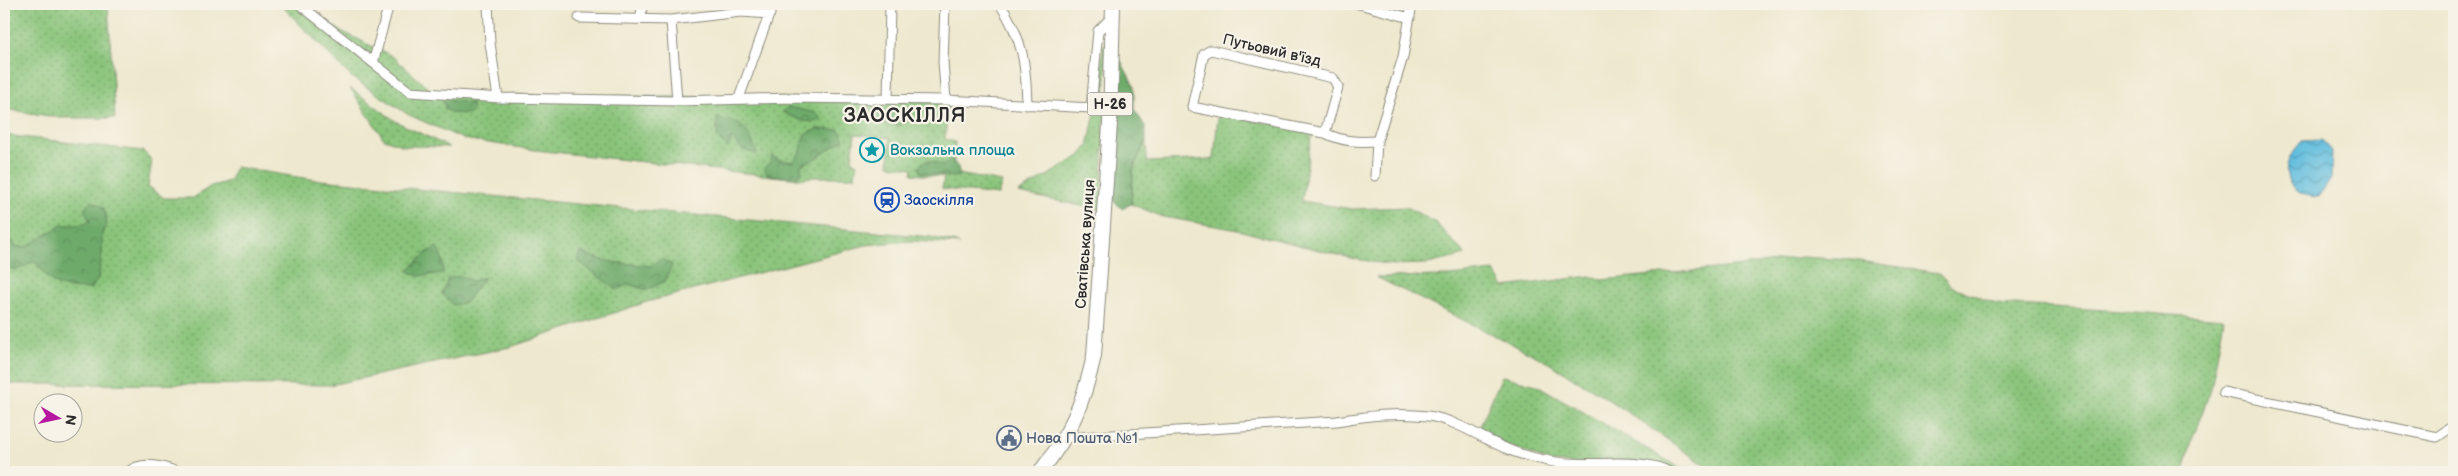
<svg xmlns="http://www.w3.org/2000/svg" width="2458" height="476" font-family="'Balsamiq Sans',sans-serif">
<style>
.grass{fill:url(#grass-dots);stroke:#5a7852}
.forest{fill:url(#forest-crowns);stroke:#4c6a4a}
.water{fill:url(#water-waves);stroke:#467484}
.lines{fill:none;stroke-linecap:round;stroke-linejoin:round}
.street-casing{stroke:#8c8a7c;stroke-width:11}
.primary-casing{stroke:#8c8a7c;stroke-width:16}
.street{stroke:#fff;stroke-width:9}
.primary{stroke:#fff;stroke-width:14}
.labels{text-anchor:middle;stroke-width:4.5;stroke-linejoin:round;paint-order:stroke}
.shield{fill:#f7f3e8;stroke:#686764;stroke-width:1}
.shield-label{font-size:14px;font-weight:bold;fill:#2b2b2b}
.street-label{font-size:15px;fill:#2b2b2b;stroke:#f7f3e8}
.culture-label{font-size:15px;fill:#0d838f;stroke:#f7f3e8;text-anchor:start}
.transit-label{font-size:15px;fill:#164399;stroke:#f7f3e8;text-anchor:start}
.service-label{font-size:15px;fill:#4e5e75;stroke:#f7f3e8;text-anchor:start}
.district-label{font-size:20px;font-weight:bold;letter-spacing:1px;fill:#2b2b2b;stroke:#f7f3e8}
</style>
<defs>
<pattern id="grass-dots" width="8" height="8" patternUnits="userSpaceOnUse" patternTransform="scale(1.25)"><rect width="8" height="8" fill="#89c47a"/><path d="M2 2h.1M6 6h.1" fill="none" stroke="#709f64" stroke-width="1.8" stroke-linecap="round"/></pattern>
<pattern id="forest-crowns" width="20" height="18" patternUnits="userSpaceOnUse" patternTransform="scale(1.25)"><rect width="20" height="18" fill="#6eaa6a"/><path d="M2 6a3 3 0 1 1 6 0M12 15a3 3 0 1 1 6 0" fill="none" stroke="#5b8b57"/></pattern>
<pattern id="water-waves" width="16" height="10" patternUnits="userSpaceOnUse" patternTransform="scale(1.25)"><rect width="16" height="10" fill="#60bdde"/><path d="M0 5q4-4 8 0t8 0" fill="none" stroke="#4f9ab4"/></pattern>
</defs>
<rect width="100%" height="100%" fill="#f7f3e8"/>
<filter id="ink" filterUnits="userSpaceOnUse"><feTurbulence type="fractalNoise" baseFrequency=".02" numOctaves="2"/><feDisplacementMap in="SourceGraphic" scale="10" xChannelSelector="R" yChannelSelector="G"/><feConvolveMatrix kernelMatrix="1 2 1 2 8 2 1 2 1" color-interpolation-filters="sRGB"/></filter>
<filter id="wash" filterUnits="userSpaceOnUse"><feTurbulence type="fractalNoise" baseFrequency=".0096" numOctaves="4" result="noise"/><feDisplacementMap in="SourceGraphic" scale="20" xChannelSelector="R" yChannelSelector="G"/><feGaussianBlur stdDeviation="1.12" result="paint"/><feColorMatrix in="noise" values="0 0 0 0 0 0 0 0 0 0 0 0 0 0 0 0 0 1.4 0 .05"/><feComposite in="paint" operator="in"/></filter>
<g filter="url(#wash)">
<rect width="100%" height="100%" fill="#eee8ce"/>
<path class="grass" d="M4 4H108L115 118H62L4 109Z
M291 4H299L341 31 392 56 435 94 949 100 945 139 955 142 953 173 1002 182 998 195 942 189 944 177 912 174 913 168 889 165 890 138 855 134 852 161 857 164 855 177H811L799 179 535 150 463 139 409 115 350 76 284 8Z
M1107 42 1101 210 1018 193 1080 156 1088 146 1097 103 1103 46Z
M350 88 397 122 449 147 404 146 384 139Z
M1218 115 1312 130 1302 201 1352 209 1407 207 1436 223 1466 255 1428 264 1392 265 1355 259 1233 229 1163 217 1131 204 1134 167 1146 140 1147 162 1214 159Z
M4 135 143 151 152 160 148 186 164 198H193L211 186 230 181 235 167 310 179 931 237 960 244 910 241 866 245 647 302 510 347 330 385 4 384Z
M1802 257 1853 260 1939 273 1951 286 1996 304 2108 310 2224 319 2211 389 2192 440 2184 472H1715L1600 394 1540 358 1376 277 1449 276 1494 271 1504 287 1590 276 1601 280 1734 267Z
M1502 376 1537 385 1687 472 1551 462 1477 433Z"/>
<path class="forest" d="M1120 59 1134 86V109L1145 126 1146 140 1133 169 1131 204 1122 209 1114 201 1118 68Z
M444 100 471 103 473 108 469 114 451 113 445 109Z
M788 107 816 113 822 120C808 125 796 119 783 112Z
M881 111 911 112V119L901 125 878 124 872 113Z
M717 118C744 122 748 129 757 154L743 150 732 138 728 147 717 138Z
M818 129 839 130 844 140C829 148 817 159 801 165V175L794 177 768 175 764 168 771 161 772 155 776 159 793 162 801 151 804 135Z
M951 159 958 167 960 175 954 177 920 172 919 167C926 157 933 161 943 166Z
M92 201 104 208 107 224 102 233V253L98 279 91 289C56 288 56 288 34 261L17 270 4 267V230L17 247H26L62 225H81L90 221 84 208Z
M437 247 443 261V273L419 276 408 271 426 253Z
M581 252C603 264 627 263 651 266L662 259 672 265 665 281 647 290 628 284 617 290 578 261Z
M460 276 472 281 484 277 466 302 453 305 442 294 448 279Z"/>
<path class="water" d="M2322 140 2332 151 2331 179 2319 197C2296 198 2279 180 2290 157 2293 151 2298 146 2302 141Z"/>
</g>
<g filter="url(#ink)">
<g class="lines">
<defs>
<path id="street" d="M299 4 410 92 501 98 677 101 791 98 946 100 1091 108 1098 31 1112 17
M488 4 490 43 498 98
M1000 4C1023 39 1026 64 1027 105
M1359 4 1410 18
M945 5 943 62 946 100
M641 17 642 4
M579 18 671 20 741 12 770 14
M671 20 677 101
M373 63 389 4
M739 98 773 4
M888 99 890 4
M1325 133 1338 87 1333 78 1211 50 1204 54 1192 107 1325 133C1343 142 1357 142 1377 141
M1375 176 1377 141 1403 57 1412 4
M2223 392 2437 437 2453 426 2454 421
M1064 438 1337 421C1367 416 1397 412 1428 416 1456 420 1479 437 1505 448 1518 454 1534 458 1549 461 1583 469 1641 455 1669 472
M128 472C141 461 162 466 177 472"/>
<path id="primary" d="M1040 472C1071 433 1083 404 1094 356L1110 124 1113 4"/>
</defs>
<use href="#street" class="street-casing"/>
<use href="#primary" class="primary-casing"/>
<use href="#street" class="street"/>
<use href="#primary" class="primary"/>
</g>
</g>
<defs>
<symbol id="sight-ring" viewBox="-11 -11 22 22"><circle r="9.5" fill="#f7f3e8" stroke="#0f9aa8" stroke-width="1.5"/><path d="M0-6L1.8-2.2L6-1.7L2.9 1.2L3.7 5.4L0 3.3L-3.7 5.4L-2.9 1.2L-6-1.7L-1.8-2.2Z" fill="#0f9aa8"/></symbol>
<symbol id="station-ring" viewBox="-11 -11 22 22"><circle r="9.5" fill="#f7f3e8" stroke="#1a4fb4" stroke-width="1.5"/><path d="M-3-6H3Q5-6 5-4V2Q5 4 3 4L4.5 6H3L1.5 4h-3L-3 6H-4.5L-3 4Q-5 4-5 2V-4Q-5-6-3-6ZM-3.5-4v3h7v-3ZM-3.5 1v1.5H-2V1ZM2 1v1.5H3.5V1Z" fill="#1a4fb4"/></symbol>
<symbol id="civic-ring" viewBox="-11 -11 22 22"><circle r="9.5" fill="#f7f3e8" stroke="#5c6f8a" stroke-width="1.5"/><path d="M-.6-6.5H3V-4.5H.6V-3L4-1V1h2V6H-6V1h2V-1L-.6-3ZM-1.2 2.5V6h2.4V2.5Z" fill="#5c6f8a"/></symbol>
</defs>
<g fill-rule="evenodd">
<use href="#sight-ring" x="858" y="136" width="28" height="28"/>
<use href="#station-ring" x="873" y="186" width="28" height="28"/>
<use href="#civic-ring" x="995" y="424" width="28" height="28"/>
</g>
<g class="labels">
<rect class="shield" x="1087.5" y="92.5" width="45" height="23" rx="4"/>
<g class="shield-label">
<text x="1110" y="109">Н-26</text>
</g>
<g class="street-label">
<text transform="translate(1272 50) rotate(13)" y="5">Путьовий в'їзд</text>
<text transform="translate(1085 244) rotate(-86)" y="5">Сватівська вулиця</text>
</g>
<g class="culture-label">
<text x="890" y="155">Вокзальна площа</text>
</g>
<g class="transit-label">
<text x="904" y="205">Заоскiлля</text>
</g>
<g class="service-label">
<text x="1026" y="443">Нова Пошта №1</text>
</g>
<g class="district-label">
<text x="905" y="122">ЗАОСКIЛЛЯ</text>
</g>
</g>
<rect width="2458" height="476" fill="none" stroke="#f7f3e8" stroke-width="20"/>
<g transform="translate(58 418) rotate(99)"><circle r="24" fill="#f7f3e8" stroke="#a5a39c"/>
<path d="M0-4L9 19L0 12L-9 19Z" fill="#b5179e"/>
<text y="-8" font-size="14" font-weight="bold" text-anchor="middle" fill="#2b2b2b">N</text>
</g>
</svg>
